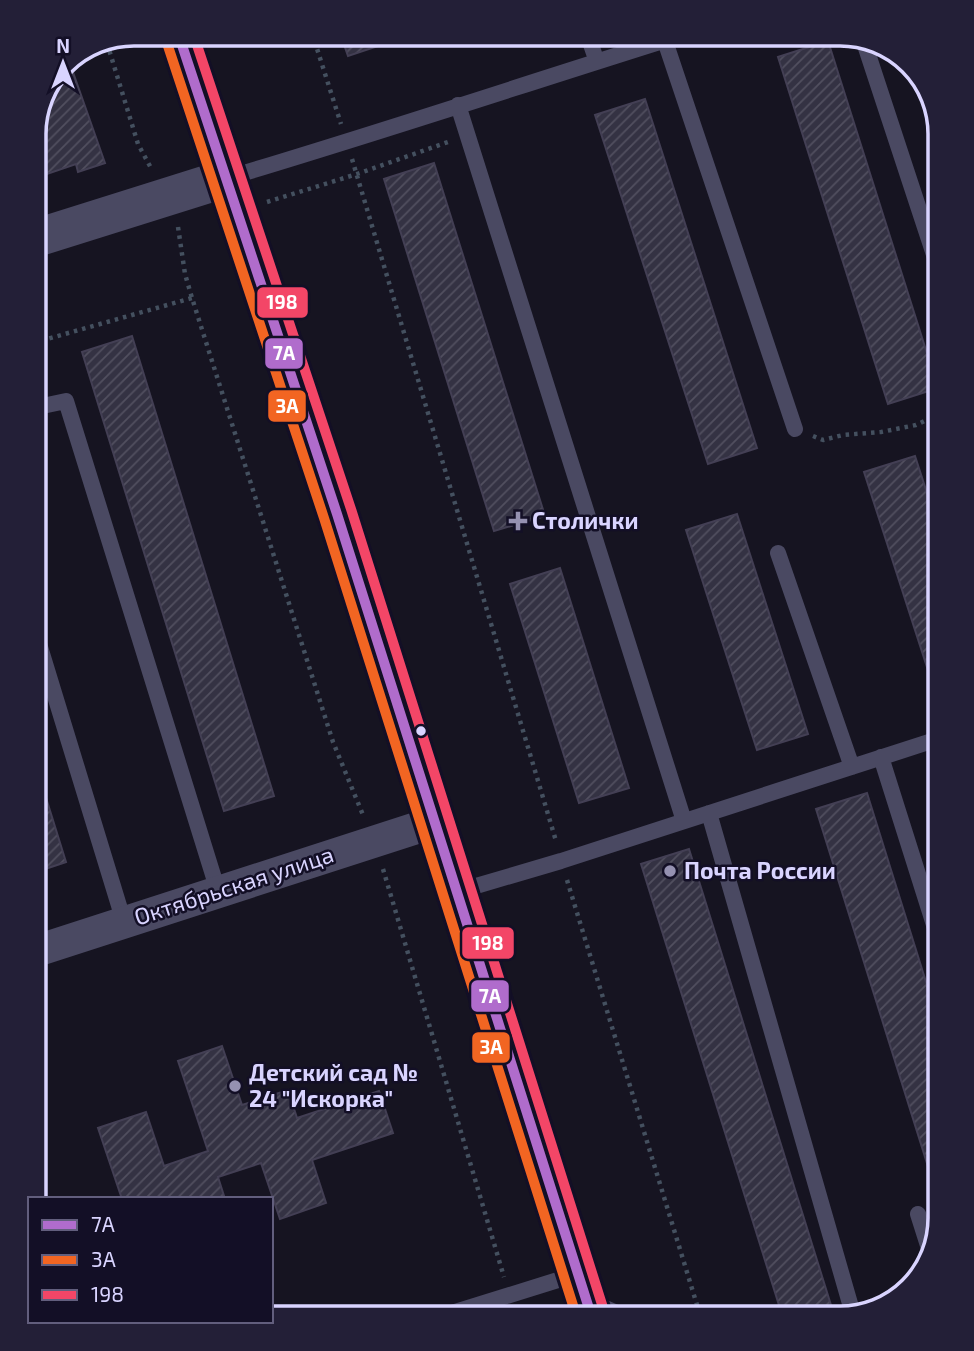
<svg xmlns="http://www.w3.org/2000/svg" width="974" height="1351" font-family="'Exo 2',sans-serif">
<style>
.building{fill:url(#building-hatch);stroke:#433f54;stroke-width:2}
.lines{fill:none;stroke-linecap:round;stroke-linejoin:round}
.path{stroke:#44505f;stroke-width:4.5;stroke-dasharray:3.5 5;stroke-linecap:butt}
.service{stroke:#4a4962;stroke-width:16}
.minor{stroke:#4a4962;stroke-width:32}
.tertiary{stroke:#4a4962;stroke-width:38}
.secondary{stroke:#575674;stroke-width:38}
.bus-1-casing{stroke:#130f26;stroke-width:16}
.bus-2-casing{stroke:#130f26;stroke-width:16}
.bus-3-casing{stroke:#130f26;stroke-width:16}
.bus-1{stroke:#b06ccc;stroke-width:10}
.bus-2{stroke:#f26522;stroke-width:10}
.bus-3{stroke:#f34667;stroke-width:10}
.poi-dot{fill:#9591b1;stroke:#130f26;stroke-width:2.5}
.bus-dot{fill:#d9d4ff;stroke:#130f26;stroke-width:2.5}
.labels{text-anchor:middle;stroke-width:5;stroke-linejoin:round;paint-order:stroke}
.poi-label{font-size:23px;font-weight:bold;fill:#d9d4ff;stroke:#130f26;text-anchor:start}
.street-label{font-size:23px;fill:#d9d4ff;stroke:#130f26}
.rim{fill:none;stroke:#d9d4ff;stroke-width:3.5}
.line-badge{stroke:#130f26;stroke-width:2.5}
.badge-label{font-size:19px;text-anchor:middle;font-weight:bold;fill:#fff}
</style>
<defs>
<pattern id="building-hatch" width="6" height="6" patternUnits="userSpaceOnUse" patternTransform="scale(1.75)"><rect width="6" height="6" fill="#343243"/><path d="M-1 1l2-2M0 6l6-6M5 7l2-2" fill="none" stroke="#514f5f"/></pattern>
</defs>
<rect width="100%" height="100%" fill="#161421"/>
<path class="building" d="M340 33H405V37L348 56Z
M828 41 938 388 888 404 778 57Z
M68 58 105 163 78 172 76 164 44 175 33 145V127Z
M645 99 757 448 708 464 595 115Z
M434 163 545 516 494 531 384 179Z
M132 336 274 796 224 811 82 352Z
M915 456 941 536V694L936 695 864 472Z
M737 514 808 734 757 750 686 530Z
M560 568 629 788 579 803 510 584Z
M33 772H38L66 862 33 873Z
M867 793 941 1030V1191L936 1192 816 809Z
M689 849 835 1318H783L641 864Z
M222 1046 242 1105 288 1090 297 1118 379 1091 393 1133 312 1160 326 1203 280 1219 261 1163 218 1177 225 1199H122L98 1128 146 1112 164 1166 208 1151 178 1061Z"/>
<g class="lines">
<path class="path" d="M312 33 341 124
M107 43 138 144 151 168
M352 159 556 841
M267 202 357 174 448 142
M178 227 185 274 192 298 333 742 363 815
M33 343 192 298
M813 436 823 440 843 435 881 432 916 425 941 413
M383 869 504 1277
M567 880 701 1318"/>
<path class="service" d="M587 33 597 62
M863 39 941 276
M665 41 795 429
M458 105 684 821
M227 178C382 132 534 81 688 33
M33 408 66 401 218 891
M778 553 852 767
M33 624 124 922
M881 757 941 947
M709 813 853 1314
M459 891 561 861 941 738
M918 1214 931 1255
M592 1302 628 1318
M436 1318 577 1274"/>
<path class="minor" d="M33 952 435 822"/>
<path class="tertiary" d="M33 239 227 178"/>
<path class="secondary" d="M178 33C324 459 456 889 592 1318"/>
<defs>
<path id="bus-1" d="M178 33 337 514 592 1318"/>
<path id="bus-2" d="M165 37 324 518 577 1318"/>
<path id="bus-3" d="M193 33 351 509 605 1314"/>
</defs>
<use href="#bus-1" class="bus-1-casing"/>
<use href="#bus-2" class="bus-2-casing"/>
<use href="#bus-3" class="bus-3-casing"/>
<use href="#bus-1" class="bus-1"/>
<use href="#bus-2" class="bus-2"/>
<use href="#bus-3" class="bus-3"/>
</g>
<g class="poi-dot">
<path d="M514.5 510.5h7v7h7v7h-7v7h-7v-7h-7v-7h7z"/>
<circle cx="670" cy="871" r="7"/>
<circle cx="235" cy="1086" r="7"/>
</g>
<circle class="bus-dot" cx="421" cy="731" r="6"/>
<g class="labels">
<g class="poi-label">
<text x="532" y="529">Столички</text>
<text x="684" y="879">Почта России</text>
<text x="249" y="1081">Детский сад №<tspan x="249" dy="26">24 "Искорка"</tspan></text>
</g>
<g class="street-label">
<text transform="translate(234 886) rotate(-18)" y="8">Октябрьская улица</text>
</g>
</g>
<path d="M0 0H974V1351H0ZM134 46H840A88 88 0 0 1 928 134V1218A88 88 0 0 1 840 1306H134A88 88 0 0 1 46 1218V134A88 88 0 0 1 134 46Z" fill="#231f37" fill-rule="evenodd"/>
<path class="rim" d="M134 46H840A88 88 0 0 1 928 134V1218A88 88 0 0 1 840 1306H134A88 88 0 0 1 46 1218V134A88 88 0 0 1 134 46Z"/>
<g class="line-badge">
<rect x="256" y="286" width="53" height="33" rx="7" fill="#f34667"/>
<rect x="264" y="337" width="40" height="33" rx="7" fill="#b06ccc"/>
<rect x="267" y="389" width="40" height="34" rx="7" fill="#f26522"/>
<rect x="461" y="926" width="54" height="34" rx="7" fill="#f34667"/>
<rect x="470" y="979" width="40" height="34" rx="7" fill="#b06ccc"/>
<rect x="471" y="1031" width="40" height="33" rx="7" fill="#f26522"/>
</g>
<g class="badge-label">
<text x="282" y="309">198</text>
<text x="284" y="360">7А</text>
<text x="287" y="413">3А</text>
<text x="488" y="950">198</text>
<text x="490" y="1003">7А</text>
<text x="491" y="1054">3А</text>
</g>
<rect x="28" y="1197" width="245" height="126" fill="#130f26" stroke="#625e7d" stroke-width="2"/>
<rect x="42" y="1220" width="35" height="10" fill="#b06ccc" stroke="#625e7d" stroke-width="2"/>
<text x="91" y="1232" font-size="21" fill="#d9d4ff">7А</text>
<rect x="42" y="1255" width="35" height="10" fill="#f26522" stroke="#625e7d" stroke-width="2"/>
<text x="91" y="1267" font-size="21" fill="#d9d4ff">3А</text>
<rect x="42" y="1290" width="35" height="10" fill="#f34667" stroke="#625e7d" stroke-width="2"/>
<text x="91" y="1302" font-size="21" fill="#d9d4ff">198</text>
<g transform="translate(63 63)" stroke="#130f26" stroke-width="5" paint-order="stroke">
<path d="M0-5L12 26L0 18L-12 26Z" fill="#d9d4ff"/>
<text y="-10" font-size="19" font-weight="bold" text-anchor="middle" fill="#d9d4ff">N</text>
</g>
</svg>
